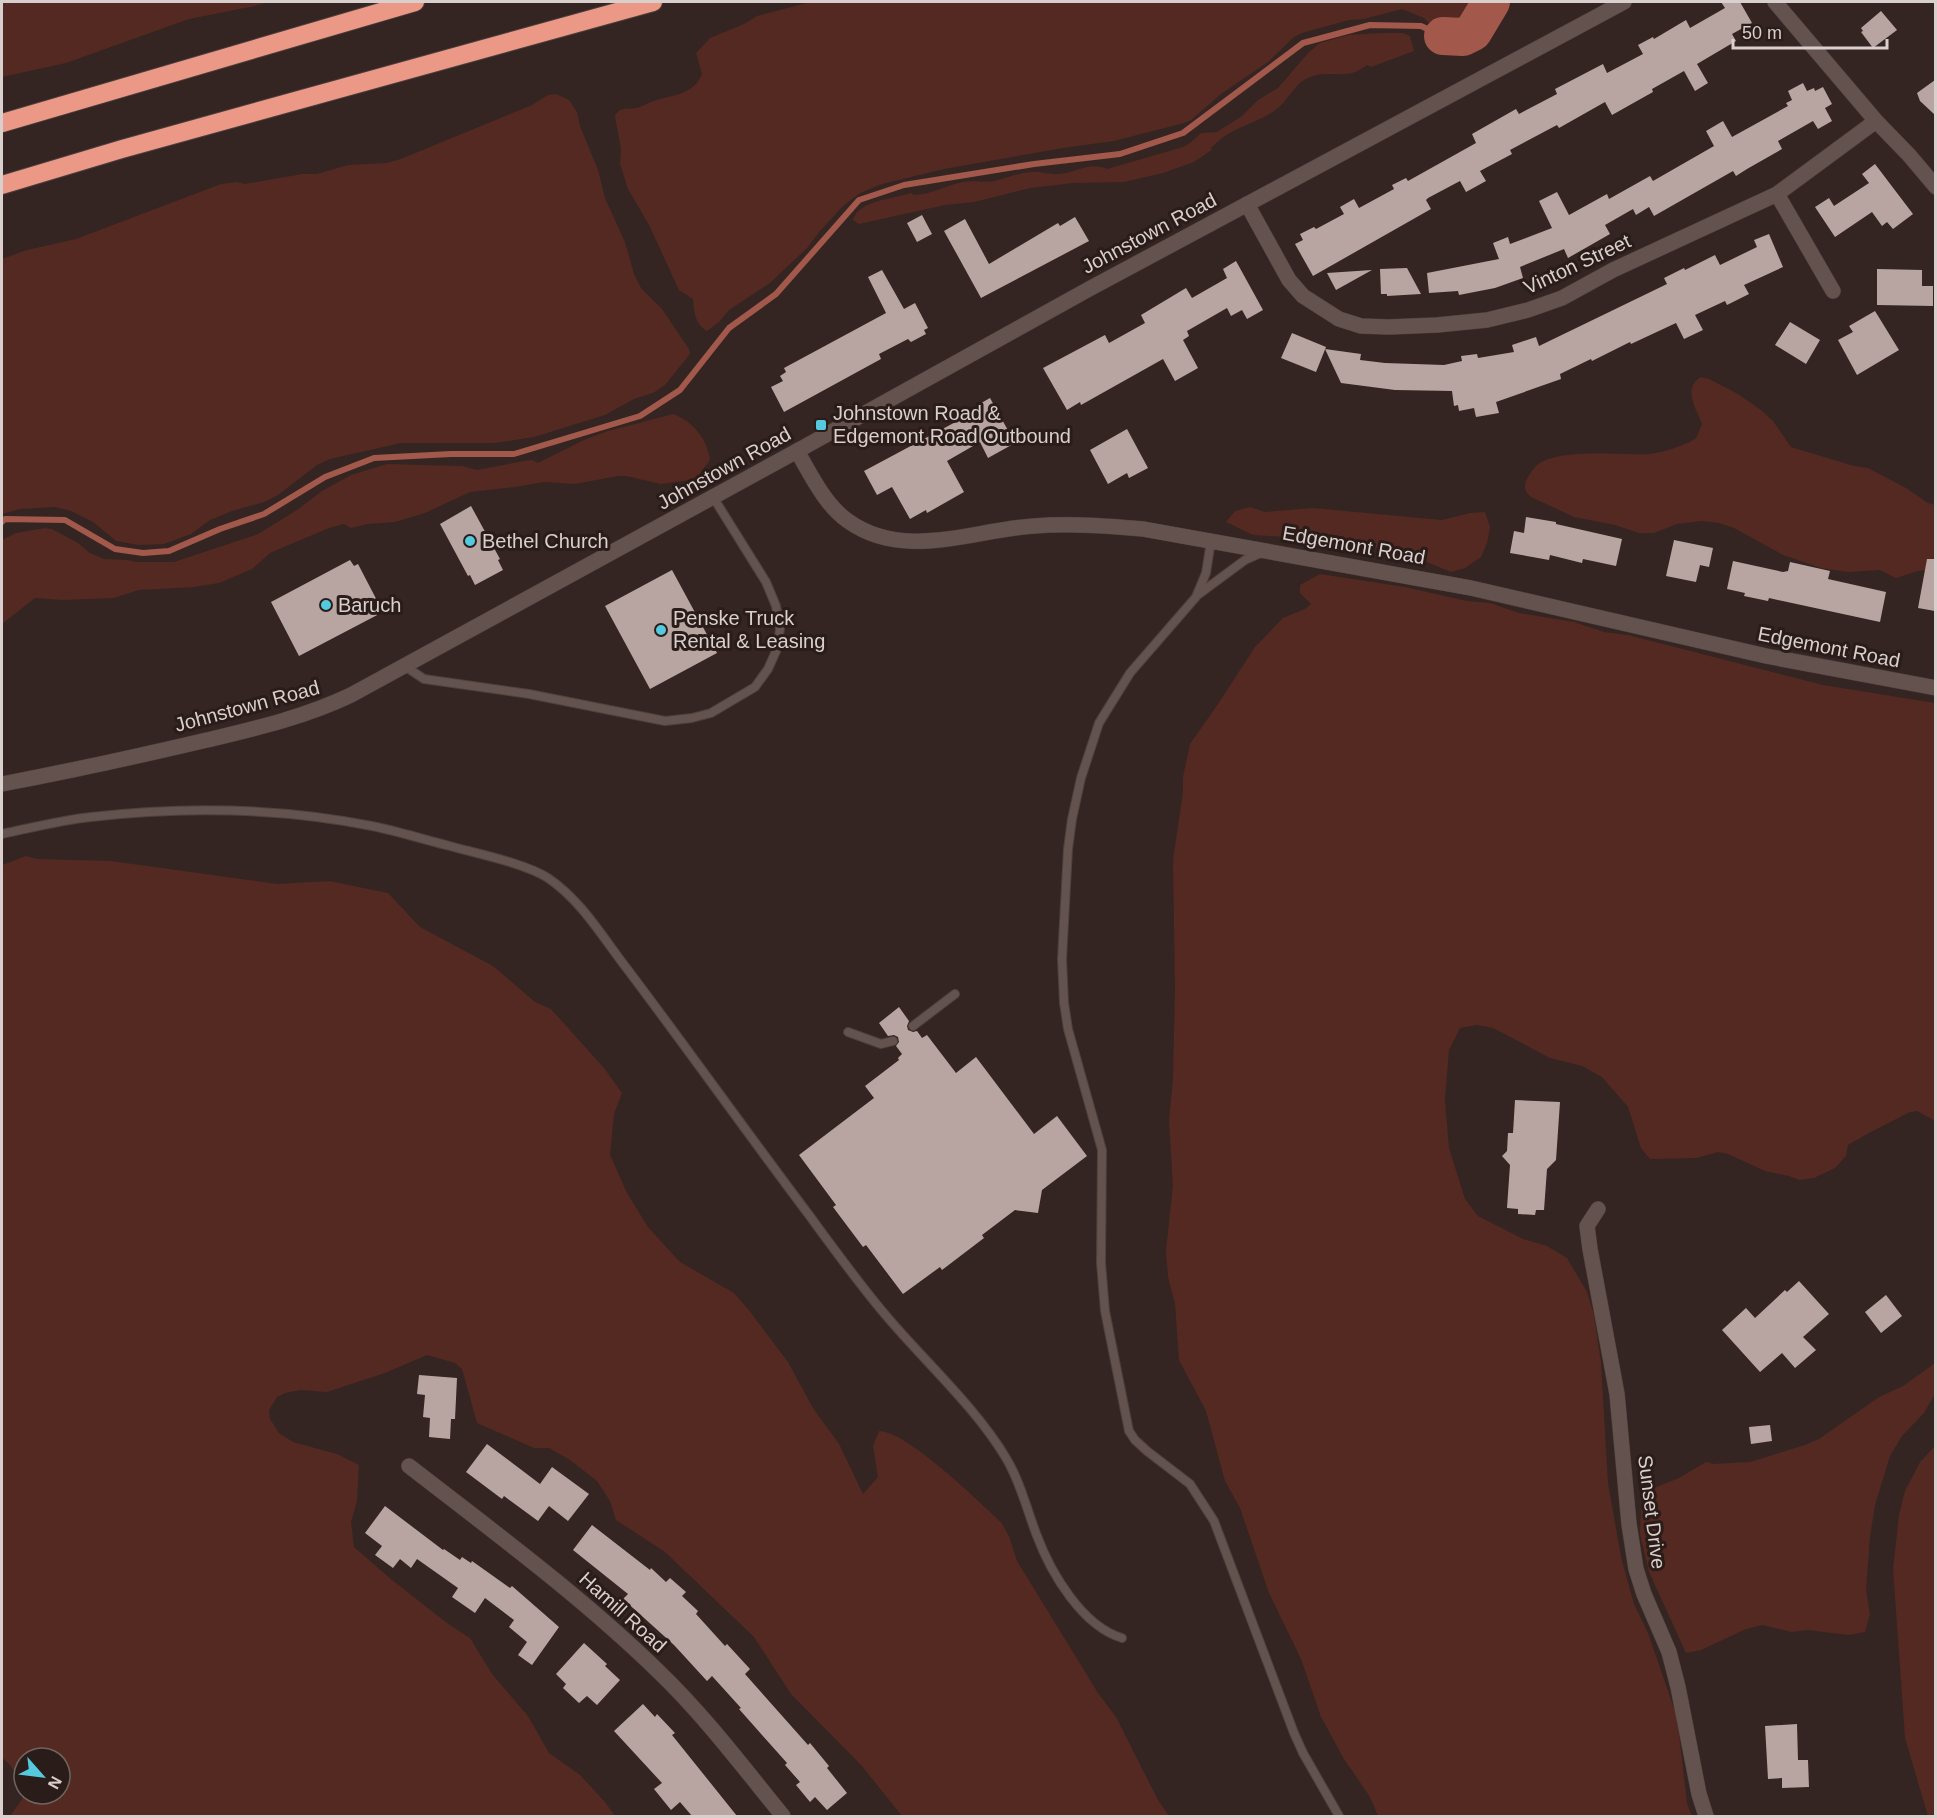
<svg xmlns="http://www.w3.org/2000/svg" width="1937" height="1818" font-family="Arial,sans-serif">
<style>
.green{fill:#532921;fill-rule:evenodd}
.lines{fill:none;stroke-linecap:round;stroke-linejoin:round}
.stream{stroke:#a2584a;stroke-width:6}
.river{stroke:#a2584a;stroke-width:38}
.building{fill:#b8a5a1}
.service-casing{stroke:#4d403e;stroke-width:10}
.minor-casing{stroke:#4d403e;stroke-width:16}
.tertiary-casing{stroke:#4d403e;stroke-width:16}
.motorway-casing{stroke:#4d403e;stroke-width:20}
.service{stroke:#63524e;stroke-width:8}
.minor{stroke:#63524e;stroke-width:15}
.tertiary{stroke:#63524e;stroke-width:15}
.motorway{stroke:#eb9887;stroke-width:18}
.poi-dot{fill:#55cadf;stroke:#2a1c19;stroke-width:2}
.labels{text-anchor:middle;stroke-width:6;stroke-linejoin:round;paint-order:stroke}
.street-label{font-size:20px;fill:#d9cfcd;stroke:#2a1c19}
.poi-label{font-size:20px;fill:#d9cfcd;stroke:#2a1c19;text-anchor:start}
</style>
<rect width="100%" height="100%" fill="#342522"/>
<path class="green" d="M2 2H269L255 6 189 19 66 63 2 77Z
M810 2H1479L1463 24 1450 32 1442 30 1429 23 1424 18 1402 9 1364 19 1349 20 1302 33 1294 37 1268 62 1221 94 1191 120 1184 123 1114 141 1063 148 944 169 882 184 860 193 842 207 820 231 807 248 770 283 729 310 719 322 707 331C695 324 694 312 693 299L679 290 649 225 628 189 620 164 621 149 615 116C620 106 627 110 636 108 642 107 647 103 654 101 673 94 693 96 702 74L696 53 710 38 744 24 757 16Z
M1380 33H1403L1410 36 1414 51 1371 67 1367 65C1364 67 1359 71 1355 72 1343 77 1324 71 1310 77 1297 82 1293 92 1284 102 1269 119 1247 123 1228 134 1221 138 1215 144 1210 149H1213L1194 162 1163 173 1124 182 1073 183 1030 188 974 202 945 205 859 224 853 220C859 200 893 199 911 193L914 195C929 195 947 185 963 182 973 180 985 183 995 181 1007 178 1019 173 1031 172 1040 171 1049 175 1059 174 1075 173 1091 161 1107 169L1183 147 1190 143 1201 133 1217 132 1242 116 1258 100 1278 88 1309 52 1320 43 1348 35Z
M556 94 569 100 577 112 580 126 598 170 605 198 625 242 634 274 641 288 662 309 689 349 690 354 665 385 653 393 634 399 605 415 534 437 495 443H401L330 459 317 465 278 495 264 502 232 511 210 520 191 534 164 544 139 545 116 541 93 522 71 511 55 507 20 509 2 514V259L27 250 76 239 221 184 237 182 245 184 302 174H317L348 165 386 163 401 159 532 105 548 95Z
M1701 377 1709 379 1738 394 1761 410 1773 421 1791 447 1854 466 1868 468 1906 488 1928 503 1935 505V570L1918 571 1896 578 1880 570 1848 572 1821 568 1783 555 1734 528 1719 523 1701 521 1677 524 1654 533H1639L1615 525 1574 517 1531 497C1524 491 1523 486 1528 477 1530 474 1533 469 1536 466 1557 447 1623 456 1650 454 1664 452 1678 447 1690 442L1696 438 1702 424C1696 408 1682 388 1701 377Z
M673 414C694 422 707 439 710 460L696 479 661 484 626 476H618L575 484 544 482 515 487 470 492 425 513 395 522 368 524 351 528 344 524 329 528 270 553 252 569 219 583 194 587 139 590 114 598 62 600 35 598 2 624V540L16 533 45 528 52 529 78 543 90 553 104 559 128 560 136 562H174L258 534 297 510 322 491 351 475 387 464 462 466 477 470 524 461 532 460 538 463 586 439 608 431Z
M1250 507 1265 512 1313 508 1442 520 1470 513 1485 512 1490 527 1487 543 1481 557 1465 568 1451 572 1407 554 1390 550 1375 548 1360 549 1300 538 1253 535 1226 522 1235 511Z
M1320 574 1405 587 1467 601 1490 603 1519 613 1574 622 1604 632 1628 635 1823 685 1935 703V1121L1917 1111 1910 1112 1867 1134 1848 1145 1846 1156 1835 1168 1814 1178 1799 1180 1789 1176 1765 1171 1728 1154 1718 1152 1697 1158 1650 1159 1641 1148 1628 1107 1602 1077 1582 1066 1550 1058 1493 1028 1477 1025 1460 1028 1449 1050 1445 1100 1449 1148 1465 1199 1478 1216 1523 1239 1547 1246 1567 1258 1587 1292 1594 1315 1601 1363 1608 1483 1621 1557 1634 1604 1648 1633 1677 1717 1687 1803 1692 1816H1378L1370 1797 1344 1759 1321 1717 1301 1659 1269 1593 1240 1508 1225 1481 1206 1411 1179 1360 1175 1304 1168 1277 1166 1251 1173 1185 1169 1121 1173 1079 1175 990 1173 860 1183 792V777L1190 744 1220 701 1255 647 1283 618 1305 609 1311 604 1300 593V585Z
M26 856 37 859 111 861 277 884 329 881 388 893 420 927 493 966 535 1002 551 1009 604 1068 622 1093 614 1114 610 1155 627 1193 648 1227 680 1262 734 1293 748 1309 788 1362 813 1408 839 1444 863 1494 878 1477 873 1446 879 1431C907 1431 978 1501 1001 1522L1009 1536 1017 1561 1098 1693 1116 1717 1158 1800 1169 1816H902L861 1765 791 1694 754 1637 665 1552 616 1520 610 1501 597 1481 570 1460 549 1448H534L477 1423 462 1369 455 1363 427 1355 385 1373 327 1392 301 1390 285 1393 277 1397 269 1410 270 1419 279 1433 293 1442 337 1454 359 1465 357 1501 351 1522 354 1547 392 1580 447 1623 470 1638 492 1674 528 1716 549 1753 580 1775 605 1802 615 1816H10L23 1798C19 1781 15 1767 2 1758V865ZM24 1758H60V1794H24Z
M1935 1363V1394L1924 1413 1902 1436 1890 1456 1875 1505 1870 1537 1866 1590 1870 1614 1865 1632 1849 1635 1807 1630 1792 1632 1762 1625 1746 1629 1701 1650 1686 1653 1649 1572 1640 1534 1641 1510 1645 1495 1649 1490 1679 1478 1706 1462 1713 1464 1750 1462 1805 1445 1819 1439 1879 1397 1903 1386Z
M1935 1446 1936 1816H1928L1905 1738 1893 1569 1899 1515 1905 1491 1920 1462Z"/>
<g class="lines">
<path class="stream" d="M2 522 5 519 65 520 115 549 143 553 169 551 220 529 264 514 325 477 374 458 451 454H514L640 416 680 390 729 328 776 294 859 200 904 185 1034 164 1120 154 1183 133 1303 43 1370 25 1421 26 1443 36"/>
<path class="river" d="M1443 36 1463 37 1473 32 1491 2"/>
</g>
<path class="building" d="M1721 2H1740L1752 23 1732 34 1736 41 1697 64 1708 83 1695 91 1684 71 1652 89 1653 92 1612 115 1605 102 1559 128 1557 125 1510 150 1512 154 1480 171 1486 181 1466 192 1460 181 1428 198 1426 200 1431 209 1313 276 1295 244 1303 240 1300 234 1314 227 1316 229 1344 214 1340 207 1354 199 1359 208 1394 189 1392 185 1406 178 1408 181 1476 143 1472 134 1516 109 1519 114 1557 94 1555 89 1603 64 1607 73 1643 54 1638 45 1653 37 1654 39 1686 20 1690 28 1725 8Z
M1881 11 1897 30 1873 48 1861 32 1863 31 1861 28Z
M1935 80V115L1920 101 1917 93Z
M1803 83 1807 91 1814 88 1815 91 1823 87 1832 104 1825 108 1832 121 1818 129 1813 121 1778 141 1782 149 1747 169 1736 176 1733 171 1654 216 1649 207 1636 215 1633 209 1605 225 1610 234 1568 258 1564 249 1520 267 1523 278 1495 288 1459 295 1458 291 1429 293 1427 273 1499 259 1493 243 1508 237 1510 244 1552 228 1539 201 1557 192 1569 215 1607 194 1609 199 1650 176 1653 181 1714 146 1706 131 1723 121 1732 137 1788 106 1786 103 1792 100 1788 91Z
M1875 164 1913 214 1893 229 1887 222 1882 226 1872 212 1835 237 1815 207 1829 198 1834 206 1869 183 1862 174Z
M922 215 932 234 917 242 907 223Z
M1075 217 1089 241 981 298 944 231 965 219 989 264 1058 223 1060 226Z
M1769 234 1783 267 1744 285 1749 294 1727 305 1725 301 1695 315 1703 330 1684 339 1676 323 1631 344 1630 342 1592 361 1591 359 1560 374 1561 379 1496 402 1499 413 1476 417 1474 408 1459 411 1458 405 1454 406 1452 391 1395 390 1341 383 1325 349 1361 354 1360 360 1385 363 1444 365 1462 361 1461 356 1477 354 1478 358 1514 352 1512 345 1536 337 1539 346 1667 284 1664 278 1684 268 1685 270 1715 255 1720 265 1757 247 1754 240Z
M1236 261 1263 310 1247 319 1242 310 1231 316 1227 308 1187 331 1189 336 1183 340 1198 368 1175 381 1163 359 1081 405 1080 402 1067 410 1043 368 1105 335 1109 343 1145 323 1141 315 1186 288 1192 298 1227 278 1223 269Z
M1407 268 1421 294 1387 296V294H1381L1380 269Z
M1877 269 1922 270V286H1933V306L1877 305Z
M882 270 904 309 915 303 928 328 924 330 926 334 911 342 908 339 879 354 881 359 784 412 771 387 783 381 780 376 786 372 784 368 886 313 868 277Z
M1372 270 1336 290 1327 273Z
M1875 311 1899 350 1857 375 1838 340 1853 332 1849 326Z
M1790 322 1820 340 1806 364 1775 345Z
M1292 333 1326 347 1316 372 1281 358Z
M990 398 1015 443 988 458 980 442 947 461 964 492 927 513 926 510 910 519 892 487 877 495 864 471 978 410 976 406Z
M1127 429 1148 468 1129 478 1127 473 1108 484 1090 450Z
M471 506 500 559 498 560 503 570 475 585 470 575 468 576 440 524Z
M1526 517 1556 522V524L1622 539 1616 566 1583 559 1582 563 1550 555 1549 560 1510 553 1514 531 1524 533Z
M1674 540 1713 548 1709 567 1700 565 1696 582 1666 576Z
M1927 559H1935V611L1918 608Z
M350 560 354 566 358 564 383 612 299 656 271 602Z
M1733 561 1783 572 1788 571 1790 562 1830 571 1828 579 1886 592 1880 622 1769 598 1768 601 1744 596 1745 593 1727 589Z
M672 570 717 653 650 689 605 606Z
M899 1007 909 1021 907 1026 908 1030 913 1032 917 1031 922 1038 927 1035 956 1073 976 1057 1034 1134 1057 1116 1087 1156 1042 1190 1038 1213 1015 1210 982 1235 984 1238 942 1270 940 1267 903 1294 866 1245 863 1247 833 1207 836 1205 799 1155 874 1098 865 1086 899 1060 898 1058 902 1054 896 1046 899 1042 898 1037 894 1035 888 1036 879 1023Z
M1515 1100 1560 1102 1556 1160 1547 1169 1544 1210H1536L1535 1215 1518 1214V1209L1507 1208 1510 1165 1502 1156 1507 1151 1508 1133H1513Z
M1799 1281 1829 1314 1803 1337 1816 1350 1795 1368 1782 1353 1760 1372 1722 1330 1746 1308 1755 1318 1785 1290 1787 1292Z
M1886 1295 1902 1316 1881 1333 1865 1312Z
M419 1375 457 1378 455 1419H451L450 1439 429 1437 430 1418 423 1417 425 1395 417 1394Z
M1770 1425 1772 1441 1751 1444 1749 1427Z
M487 1444 540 1484 552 1467 589 1494 568 1521 549 1506 538 1521 504 1496 502 1499 466 1472Z
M385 1506 443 1550 444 1549 460 1560 462 1557 471 1563 472 1561 510 1588 512 1586 559 1627 532 1665 518 1655 527 1642 509 1627 514 1620 485 1598 475 1613 452 1597 458 1588 417 1559 411 1568 400 1559 393 1568 375 1555 382 1546 365 1533Z
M592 1525 650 1570 651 1568 666 1582 670 1578 686 1592 682 1596 698 1611 696 1614 725 1646 727 1644 750 1669 745 1674 808 1745 810 1743 829 1766 827 1768 847 1793 827 1810 815 1797 810 1802 796 1785 800 1782 785 1765 787 1763 739 1709 741 1708 712 1676 707 1681 674 1645 623 1599 628 1594 573 1550Z
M584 1643 607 1664 605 1666 620 1680 597 1705 587 1696 579 1703 563 1688 566 1684 556 1674Z
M643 1704 655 1717 657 1714 675 1733 672 1735 737 1816H692L680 1802 671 1810 654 1789 662 1783 614 1731Z
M1797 1724 1798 1760H1808L1809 1787 1782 1788V1778L1768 1779 1765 1726Z"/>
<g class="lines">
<defs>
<path id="service" d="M1211 541 1206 573 1196 597 1130 673 1099 723 1081 778 1072 819 1068 849 1062 959 1064 1003 1068 1029 1102 1150 1101 1263 1105 1311 1129 1431 1135 1440 1147 1451 1190 1484 1214 1521 1294 1733 1303 1753 1339 1816
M1199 594 1245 560 1263 552
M406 667 424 679 529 694 665 721 692 718 711 713 755 687 768 669 777 649 780 629 776 606 766 582 713 497
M2 834C31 828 61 820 91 817 185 806 280 808 372 826 397 831 422 839 446 845 474 853 525 863 548 878 582 901 603 938 628 970 689 1051 748 1134 809 1215 833 1248 857 1281 883 1312 922 1359 975 1406 1006 1458 1020 1481 1027 1510 1037 1536 1051 1573 1082 1626 1122 1638
M913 1026 955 994
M848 1032 881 1044 893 1041"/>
<path id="minor" d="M1775 2 1876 121 1909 155 1936 187
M1777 194 1833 291
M1247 204 1289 280 1303 296 1339 319 1361 326 1389 327 1437 325 1487 320 1528 310 1562 298 1613 270 1777 194 1876 121
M797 451C811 475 825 505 848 521 904 561 972 530 1034 526 1071 523 1107 526 1143 529L1471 588 1766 656 1936 688
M1598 1209 1587 1226 1590 1249 1617 1394 1629 1524 1636 1569 1644 1594 1669 1652 1678 1687 1699 1794 1706 1816
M409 1466C494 1532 581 1596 658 1671 704 1715 743 1767 783 1816"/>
<path id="tertiary" d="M2 784C70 771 139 756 207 740 257 728 305 717 351 695L797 451 1089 289 1624 2"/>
<path id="motorway" d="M2 123 415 2
M2 185 122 149 653 2"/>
</defs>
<use href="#service" class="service-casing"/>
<use href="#minor" class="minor-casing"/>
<use href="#tertiary" class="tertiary-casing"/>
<use href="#motorway" class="motorway-casing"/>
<use href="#service" class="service"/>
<use href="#minor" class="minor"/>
<use href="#tertiary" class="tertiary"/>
<use href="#motorway" class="motorway"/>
</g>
<g class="poi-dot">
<rect x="815" y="419" width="12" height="12" rx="3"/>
<circle cx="470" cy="541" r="6"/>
<circle cx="326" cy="605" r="6"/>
<circle cx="661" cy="630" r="6"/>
</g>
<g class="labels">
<g class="street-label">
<text transform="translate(1149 233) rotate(-28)" y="7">Johnstown Road</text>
<text transform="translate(1577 264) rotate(-25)" y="7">Vinton Street</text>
<text transform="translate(724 468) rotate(-29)" y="7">Johnstown Road</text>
<text transform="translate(1354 545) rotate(10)" y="7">Edgemont Road</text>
<text transform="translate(1829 647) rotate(11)" y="7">Edgemont Road</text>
<text transform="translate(247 706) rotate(-15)" y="7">Johnstown Road</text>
<text transform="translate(1652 1512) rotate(83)" y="7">Sunset Drive</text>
<text transform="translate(623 1612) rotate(42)" y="7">Hamill Road</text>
</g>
<g class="poi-label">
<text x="833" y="420">Johnstown Road &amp;<tspan x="833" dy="23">Edgemont Road Outbound</tspan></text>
<text x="482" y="548">Bethel Church</text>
<text x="338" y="612">Baruch</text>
<text x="673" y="625">Penske Truck<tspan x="673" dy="23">Rental &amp; Leasing</tspan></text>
</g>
</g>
<rect width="1937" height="1818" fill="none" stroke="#d9cfcd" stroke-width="6"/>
<g transform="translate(42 1776) rotate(118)"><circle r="28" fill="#2a1c19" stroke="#706461" stroke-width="1.5"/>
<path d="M0-4.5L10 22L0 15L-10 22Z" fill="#55cadf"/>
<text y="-9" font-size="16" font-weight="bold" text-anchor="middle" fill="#d9cfcd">N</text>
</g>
<path d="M1733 39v9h154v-9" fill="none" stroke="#d9cfcd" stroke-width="3"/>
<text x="1742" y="39" font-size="18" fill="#d9cfcd" stroke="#2a1c19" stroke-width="4.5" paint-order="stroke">50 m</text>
</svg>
